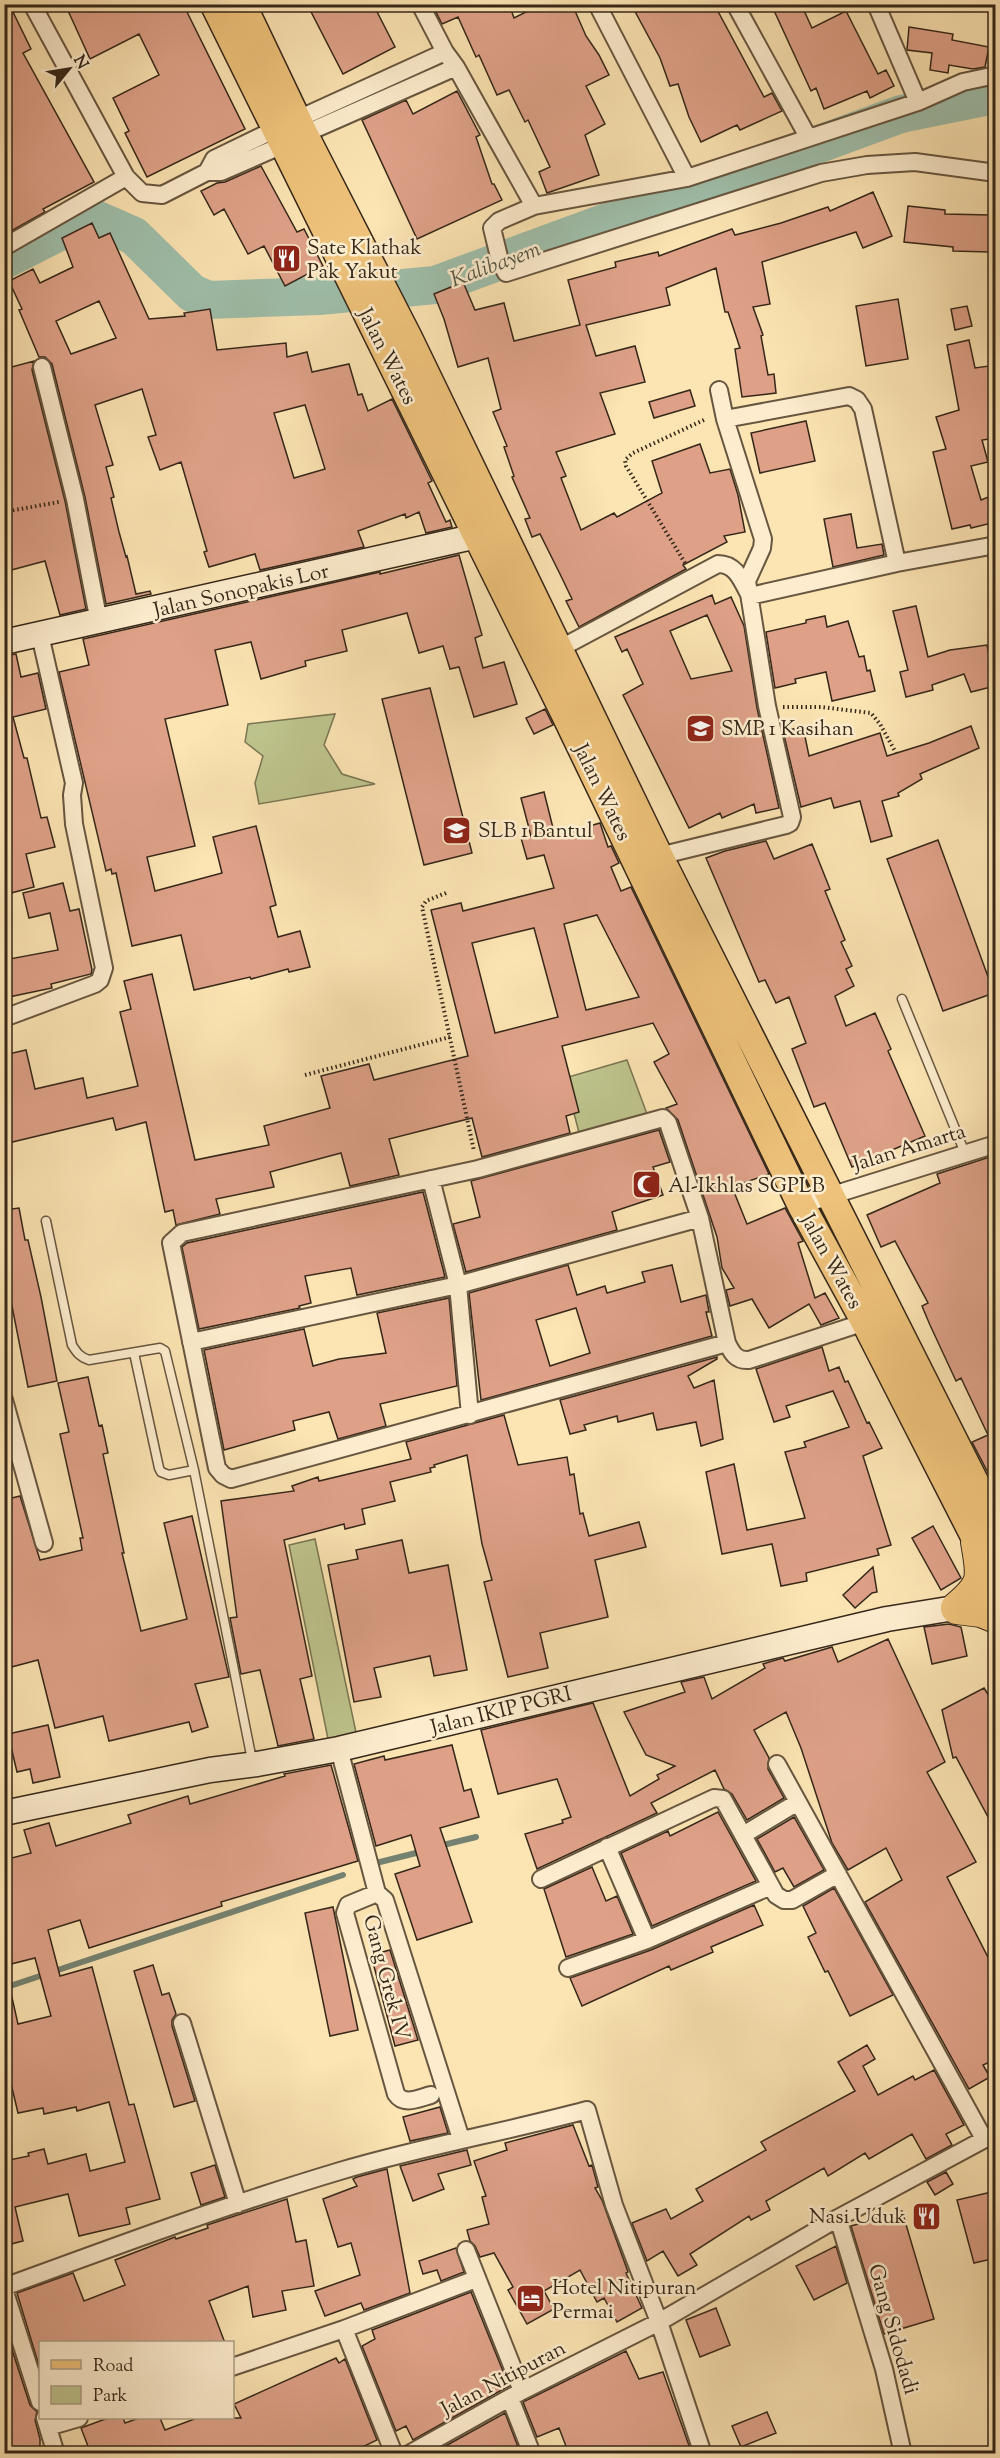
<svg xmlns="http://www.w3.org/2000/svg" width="1000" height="2458" font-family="'Sorts Mill Goudy',serif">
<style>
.green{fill:#bec48d;stroke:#7a7653;stroke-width:1.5}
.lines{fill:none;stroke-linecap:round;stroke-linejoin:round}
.stream{stroke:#758271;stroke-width:6}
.river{stroke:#9fbfab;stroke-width:38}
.building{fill:#dea188;stroke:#352719;stroke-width:1.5;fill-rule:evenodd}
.lane-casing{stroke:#675640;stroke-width:11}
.street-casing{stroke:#675640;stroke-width:20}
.secondary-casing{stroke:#352719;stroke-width:27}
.primary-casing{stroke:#352719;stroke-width:30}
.highway-casing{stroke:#352719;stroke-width:34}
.path{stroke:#352719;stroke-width:4;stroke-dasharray:1.5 3;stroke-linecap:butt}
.lane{stroke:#fdedce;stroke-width:8}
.street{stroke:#fdedce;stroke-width:16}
.secondary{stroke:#fdedce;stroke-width:24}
.primary{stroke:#eec27a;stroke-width:27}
.highway{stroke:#eec27a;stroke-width:32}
.labels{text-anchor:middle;stroke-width:5;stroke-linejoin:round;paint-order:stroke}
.poi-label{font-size:21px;fill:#352719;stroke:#fdedce;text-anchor:start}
.street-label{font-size:21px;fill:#352719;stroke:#fdedce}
.water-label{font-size:22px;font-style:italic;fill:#555545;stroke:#fdedce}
</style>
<rect width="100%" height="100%" fill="#fce4b3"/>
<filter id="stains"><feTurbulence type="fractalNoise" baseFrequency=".00333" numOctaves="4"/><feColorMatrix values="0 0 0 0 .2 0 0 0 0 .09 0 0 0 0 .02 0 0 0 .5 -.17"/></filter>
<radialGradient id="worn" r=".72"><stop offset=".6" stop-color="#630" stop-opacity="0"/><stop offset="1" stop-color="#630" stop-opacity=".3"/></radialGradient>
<path class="green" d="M335 714 324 745 342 774 375 784 259 804 255 783 263 756 245 742 248 724Z
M627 1060 657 1141 586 1160 565 1078Z
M315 1539 357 1737 329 1744 289 1545Z"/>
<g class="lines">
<path class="stream" d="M439 1846 476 1837
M376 1863 424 1851
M4 1988 343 1875"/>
<path class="river" d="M4 260 63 230 93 218 134 236 192 293 208 300 319 296 435 285 901 114 990 96 996 89"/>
</g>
<path class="building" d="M4 4H9L31 49 23 53 94 182 43 209 45 212 4 235Z
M65 4H183L245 129 147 177 125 133 129 131 113 98 159 75 139 34 90 59Z
M307 4H373L395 47 343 74Z
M432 4H509L514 18 542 4H572L586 36 599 55 609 75 586 86 605 124 585 135 599 175 547 193 539 172 550 167 528 120 525 122 509 90 497 95 479 55 476 57 458 17 442 24Z
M631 4H714L764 97 772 93 782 111 740 130 737 125 701 142 689 117 678 84 670 86 660 58Z
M771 4H801L812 28 846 11 878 74 886 70 894 86 870 98 867 91 824 109 816 88 811 91Z
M909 27 953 34 952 40 989 47 985 67 973 69 949 65 948 73 930 70 932 53 907 50Z
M457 91 480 135 476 137 492 184H494L502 200 417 239 362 120 406 100 413 114Z
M261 166 297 232 304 229 323 266 285 286 264 246 248 254 224 209 214 215 201 191 217 183 225 182Z
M873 192 892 236 863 248 856 232 762 262 770 304 753 307 763 335 761 336 768 375 774 374 776 393 742 397 735 349 740 348 728 312H725L716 268 666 288 670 305 586 325 596 356 635 346 645 382 600 393 615 434 556 452 566 476 561 478 581 530 614 513 617 517 662 493 652 461 700 444 710 473 730 469 738 495 745 532 724 536 727 542 683 565 686 569 579 627 566 601 572 599 559 572 540 534 532 537 525 519 530 518 512 477 514 476 504 447 507 446 493 412 501 409 488 358 458 367 444 319 434 294 463 282 475 310 504 303 514 341 580 325 568 280 616 267 615 262 658 252 659 256 732 229 735 235 781 223 828 207 830 211Z
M908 206 945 210V214L990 215 989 252 953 251V247L904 242Z
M92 223 99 238 110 233 149 319 185 316 184 313 210 309 217 350 286 343 287 357 307 352 312 372 349 364 358 395 362 394 368 411 392 399 432 481 428 483 446 522 450 520 452 527 426 533 419 512 406 518 405 514 358 531 364 547 260 570 255 554 209 567 204 552 207 551 181 462 160 470 148 437 156 435 142 389 95 405 113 465 106 467 114 497 111 498 119 532 126 557 127 556 136 594 150 591 151 594 106 604 85 497 52 364 45 357H39L19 310 22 309 9 281 33 269 40 283 73 267 62 238ZM99 301 116 338 71 354 56 321ZM305 405 325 469 294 478 274 413Z
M898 299 908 359 866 366 856 306Z
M967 306 972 326 955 330 951 309Z
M969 340 975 368 996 365V438L982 440 988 462 971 466 981 500 996 494V522L971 528 970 525 952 529 933 452 946 449 936 417 959 410 947 345Z
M34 361 32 370 65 501 86 609 60 615 45 561 4 572V369Z
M690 390 695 406 654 418 649 402Z
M806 421 815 461 760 473 751 433Z
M851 514 857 548 882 544 884 555 833 567 824 519Z
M459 555 482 635 475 638 483 668 504 662 517 704 474 717 459 667 450 669 443 646 419 653 407 613 342 630 347 651 305 661 306 666 261 679 251 642 215 650 228 705 165 719 195 846 147 857 155 891 222 873 213 837 256 826 276 905 270 907 278 937 300 931 310 967 289 972 288 969 251 979 250 977 194 990 181 935 132 946 116 873 112 874 111 869 106 871 59 672 89 665 83 639 380 572V574Z
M712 595 715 604 731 597 744 626 757 708 779 808 756 813 754 804 722 818 720 813 689 828 623 695 643 684 627 649 622 652 615 637ZM707 615 732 671 691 679 670 631Z
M916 606 928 657 950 650 987 645 995 686 971 692 964 674 932 685 933 690 906 697 900 672 908 670 893 611Z
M825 616 827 627 848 621 859 657 864 656 867 671 870 670 875 691 832 701 826 672 795 679 796 683 775 688 766 632 806 623V620Z
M16 654 21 677 38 673 46 709 13 717 24 758H27L41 818 47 817 55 847 26 854 34 887 11 893 4 867V656Z
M430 688 472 853 424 865 382 699Z
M545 709 553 725 534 734 526 718Z
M971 726 979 748 920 774 922 779 898 793 899 796 882 801 892 836 871 842 860 801 834 808 831 798 801 807 783 731 803 727 809 756 880 733 887 756 929 743Z
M544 792 555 836 600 823 608 847 611 846 619 863 611 867 621 891 631 887 769 1174 732 1187 747 1224 785 1208 803 1241 798 1243 815 1298 825 1293 839 1318 821 1325 809 1304 769 1328 752 1299 730 1306 726 1290 734 1288 722 1268 717 1237 678 1120 666 1108 677 1104 654 1062 669 1054 653 1023 562 1046 579 1112 566 1116 570 1133 482 1157 472 1118 389 1139 399 1175 350 1186 341 1153 270 1172 274 1187 216 1199 220 1214 176 1225 173 1210 165 1212 146 1122 116 1130 113 1118 4 1144V1055L26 1050 35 1089 83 1078 87 1098 138 1086 120 1012 131 1009 124 981 152 974 195 1160 269 1145 264 1126 330 1108 321 1076 369 1064 374 1080 468 1056 431 910 461 903 463 911 554 888 544 855 527 859 521 838 531 836 521 798ZM597 915 639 997 586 1010 564 924ZM534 928 558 1017 495 1033 472 943Z
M938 840 994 993 943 1011 887 859Z
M766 841 774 859 812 844 830 889 825 891 845 940 841 942 852 966 846 969 854 986 835 996 846 1026 875 1013 891 1049 888 1051 925 1136 852 1167 825 1103 814 1107 792 1049 806 1043 789 997 776 1003 765 980 759 982 706 858 725 851Z
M63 883 70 911 79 909 92 970 91 974 51 984 52 988 4 998V960L58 950 50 913 29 918 23 893Z
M659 1130 670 1162 653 1167 663 1195 612 1212 617 1230 466 1272 453 1224 480 1217 471 1181Z
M996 1155V1488L972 1442 988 1435 961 1378 956 1381 930 1325 922 1306 928 1303 895 1241 881 1247 867 1215 940 1183 937 1174Z
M423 1192 445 1277 357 1295 351 1268 305 1276 311 1303 299 1306 300 1308 199 1329 182 1247 187 1243Z
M19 1208 25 1240H28L41 1297 57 1381 28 1387 8 1286 11 1285 4 1252V1210Z
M568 1265 577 1295 605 1286 607 1293 645 1282 642 1272 672 1265 681 1302 706 1295 709 1312H706L712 1336 481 1400 469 1293ZM576 1308 590 1353 550 1366 536 1320Z
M449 1298 457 1386 380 1404 386 1426 338 1439 329 1412 293 1421 295 1430 224 1450 204 1350 304 1329 313 1366 339 1359 386 1353 377 1313Z
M822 1347 829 1371 839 1367 845 1382 848 1381 867 1423 869 1422 882 1448 863 1456 891 1545 877 1549 879 1555 806 1573 807 1581 781 1586 772 1544 722 1554 706 1472 734 1464 747 1530 805 1518 785 1452 806 1447 804 1442 849 1427 833 1391 786 1406 790 1417 774 1422 756 1369Z
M717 1357V1359L688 1376 694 1388 714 1380 723 1439 701 1446 696 1422 657 1430 653 1413 618 1422 617 1416 584 1425 586 1430 570 1434 560 1400Z
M88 1377 99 1426 102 1425 108 1453 103 1454 124 1553H122L141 1631 187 1619 164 1523 192 1516 229 1677 195 1684 208 1727 192 1732 189 1722 109 1741 103 1716 55 1728 38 1660 4 1669V1500L20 1496 40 1560 82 1550 80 1538H83L60 1434 69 1432 58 1383Z
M504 1415 518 1465 567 1457 570 1475 574 1474 580 1514 583 1513 589 1536 639 1522 646 1547 595 1560 608 1617 540 1633 548 1668 508 1677 484 1582 492 1580 482 1544 467 1455 434 1465 435 1467 430 1468 431 1472 390 1482 395 1501 362 1509 365 1524 345 1529 344 1524 284 1540 312 1676 300 1679 314 1739 278 1746 260 1670 241 1674 230 1618 237 1617 221 1501 294 1491 292 1486 318 1477 319 1481 411 1459 406 1442Z
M933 1526 961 1578 941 1590 912 1538Z
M402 1540 409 1573 448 1565 467 1670 434 1676 430 1656 374 1668 381 1697 354 1702 328 1565 358 1559 356 1550Z
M873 1567 877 1592 872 1593 855 1608 843 1595Z
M949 1624 961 1627 967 1656 932 1664 924 1627Z
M888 1639 945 1762 927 1772 976 1862 947 1877 996 1973V2059L983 2065 990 2077 969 2089 865 1902 902 1880 886 1848 848 1870 832 1843 801 1748 786 1712 754 1730 769 1758 768 1769 784 1798 747 1820 732 1794 724 1789 715 1770 651 1803 657 1813 537 1869 525 1834 563 1823 562 1820 571 1817 557 1779 498 1794 481 1730 593 1703 630 1796 659 1779 657 1775 675 1766 646 1755 624 1712 685 1692 681 1682 704 1677 712 1699 765 1668 763 1664 769 1662 783 1658 785 1661 832 1647 838 1662Z
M984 1688 989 1696 996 1693V1832L956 1757 953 1758 942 1710Z
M48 1725 60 1777 33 1783 30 1769 17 1772 8 1734Z
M452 1745 464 1791 471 1789 479 1817 440 1828 472 1922 417 1940 395 1874 420 1866 411 1835 376 1846 354 1764 384 1756 385 1760Z
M331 1765 358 1861 221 1902 222 1906 89 1948 80 1920 48 1930 60 1976 92 1967 129 2105 134 2104 160 2199 126 2208 130 2224 79 2236 68 2194 15 2207 23 2241 7 2245 4 2234V2161L29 2156 28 2153 44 2149 48 2164 86 2154 90 2171 125 2162 109 2102 77 2111 76 2107 44 2114 43 2108 18 2113 4 2054V1994L11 1993 18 2024 51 2016 35 1958 7 1965 4 1953V1860L31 1853 24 1830 49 1823 56 1846 131 1823 128 1815 188 1796 190 1804 285 1776 284 1774Z
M718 1812 756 1881 652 1926 621 1853 668 1831 670 1836Z
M794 1817 824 1870 794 1887 783 1868 775 1872 757 1839Z
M592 1867 606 1901 617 1896 633 1934 566 1957 544 1889Z
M834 1888 893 1995 850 2016 828 1971 825 1972 808 1937 816 1933 803 1906Z
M754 1905 763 1925 711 1947 713 1952 671 1970 669 1966 582 2006 570 1978 651 1950Z
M333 1907 358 2030 330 2036 305 1913Z
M390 1950 418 2040 395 2046 371 1955Z
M153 1965 162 1995 169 1993 176 2014 172 2020V2026L195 2101 174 2107 134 1971Z
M867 2045 875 2059 863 2066 878 2095 913 2076 915 2080 934 2070 964 2125 946 2134 952 2145 926 2159 912 2134 869 2159 865 2153 828 2176 824 2168 766 2201 770 2210 751 2220 749 2216 690 2254 697 2265 678 2276 663 2251 647 2261 632 2223 666 2209 671 2219 703 2201 696 2189 766 2150 761 2142 855 2091 838 2062Z
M440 2107 448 2133 410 2141 403 2117Z
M573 2125 589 2166 592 2165 598 2187 595 2188 602 2200 628 2272 626 2273 642 2308 617 2322 604 2298 597 2302 580 2270 544 2291 554 2309 527 2324 508 2290 513 2287 494 2253 480 2257 475 2246 470 2241 467 2230 489 2224 482 2197 486 2196 474 2161 507 2150 505 2143Z
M467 2150 471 2165 438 2174 444 2189 413 2201 400 2166Z
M215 2165 225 2197 201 2205 191 2173Z
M387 2169 410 2293 364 2310 361 2303 325 2316 315 2291 360 2275 351 2243 338 2247 323 2199 357 2186 353 2179 357 2177Z
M946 2172 953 2184 935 2195 927 2182Z
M996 2191V2258L974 2263 957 2200Z
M287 2199 296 2242 306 2240 314 2286 282 2291 286 2310 253 2317 248 2286 209 2301 225 2343H40V2369L17 2293 73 2273 84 2301 125 2285 115 2260 175 2237 176 2239 208 2228 207 2225Z
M902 2211 934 2319 884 2334 851 2226Z
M836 2246 847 2283 814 2300 796 2266Z
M456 2248 464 2272 441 2281 437 2270 423 2274 419 2261Z
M471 2292 509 2386 413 2440 406 2426 396 2431 362 2346 375 2339 372 2330Z
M716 2308 730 2345 700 2357 686 2320Z
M4 2325 30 2405 37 2412 35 2420 40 2439V2450L32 2454H4Z
M626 2351 639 2379 663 2372 692 2454H569L559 2428 537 2437 523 2402Z
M336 2358 339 2363 345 2359 377 2440 348 2454H91L81 2428 108 2418H123L125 2423 139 2418H160L165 2430 197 2418H241L234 2404Z
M767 2412 776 2433 741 2447 732 2426Z
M505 2413 520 2452 431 2454Z"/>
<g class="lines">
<defs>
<path id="lane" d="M902 999 965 1153
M46 1221 72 1345C77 1353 80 1357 89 1360L160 1348 165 1351 194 1470 169 1475 161 1472 159 1468 134 1353
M194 1470 251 1755 255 1761"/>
<path id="street" d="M32 4 126 177 142 193 162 195 207 172H221L285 144
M420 4 445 52 456 67 534 206 687 178 918 102 963 82 996 75
M597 4 687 178
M735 4 808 137
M876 4 918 102
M298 119 445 52
M304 134 456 67
M207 172 214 159 276 129
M534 206 499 221 492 228 500 261 506 273 821 173 867 165 915 162 996 173
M4 247 126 177
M42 367 75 499 99 622
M725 419 849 396 857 400 863 409 897 563
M559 649 718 564C737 564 742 582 750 596L897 563 996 545
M659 856 786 825 790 823 792 817 767 706 747 581 762 548 763 539 725 419 719 390
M4 1018 95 984 100 980 104 968 74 824 72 795 74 783 40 635
M431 1179 458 1285 470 1415
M801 1205 996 1144
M191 1342 458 1285 700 1218
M727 1343 231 1479 223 1475 217 1468 171 1243 182 1233 478 1169 663 1118 668 1123 700 1218 727 1343C732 1353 736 1361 749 1360L865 1322
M4 1400 44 1543
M339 1749 377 1893 348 1905 345 1913 396 2094C404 2106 419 2098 431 2095
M777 1764 798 1802
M743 1835 798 1802 984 2139
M607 1847 647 1940
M541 1879 714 1798 723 1799 776 1895 784 1900H792L838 1874
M377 1893 385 1900 461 2139
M568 1968 647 1940 771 1886
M182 2023 238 2204
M838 2218 884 2369 903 2454
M466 2250 522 2391
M4 2287C116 2246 226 2205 340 2171 421 2147 505 2132 587 2110L614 2205 659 2322 703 2454
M4 2289 40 2402
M344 2329 394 2454
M232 2367 344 2329 476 2279
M510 2398 532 2454
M45 2418 56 2454
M48 2427 79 2418
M409 2454 522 2391 659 2322 838 2218 996 2133"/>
<path id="secondary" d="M4 642 477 536
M4 1813 210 1770 257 1764 339 1749 887 1619 973 1605"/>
<path id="primary" d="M214 4 566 716 801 1205 865 1322 987 1561
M242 4 304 134 408 337 659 856 996 1524"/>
<path id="highway" d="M957 1608C986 1584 983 1577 977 1542
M957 1608 981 1611 996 1617"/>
</defs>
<use href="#lane" class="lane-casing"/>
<use href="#street" class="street-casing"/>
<use href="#secondary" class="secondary-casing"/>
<use href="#primary" class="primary-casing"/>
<use href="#highway" class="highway-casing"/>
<path class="path" d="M4 512 59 502
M685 563 626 466 625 460 633 453 706 419
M783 707H821L871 713 880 724 896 753
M446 893 426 901 422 907 474 1151
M305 1075 450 1037"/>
<use href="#lane" class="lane"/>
<use href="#street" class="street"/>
<use href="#secondary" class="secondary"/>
<use href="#primary" class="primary"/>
<use href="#highway" class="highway"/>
</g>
<defs>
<symbol id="restaurant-square" viewBox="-11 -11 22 22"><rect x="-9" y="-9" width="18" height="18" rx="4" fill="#8f2418" stroke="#fdedce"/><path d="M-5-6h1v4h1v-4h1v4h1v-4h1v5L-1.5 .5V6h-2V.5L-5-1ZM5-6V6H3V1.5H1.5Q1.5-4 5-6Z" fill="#fff"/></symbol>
<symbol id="school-square" viewBox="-11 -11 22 22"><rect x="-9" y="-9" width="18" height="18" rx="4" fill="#8f2418" stroke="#fdedce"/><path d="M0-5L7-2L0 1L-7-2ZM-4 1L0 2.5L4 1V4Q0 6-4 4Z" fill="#fff"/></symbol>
<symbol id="mosque-square" viewBox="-11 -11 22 22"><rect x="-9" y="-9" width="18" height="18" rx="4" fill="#8f2418" stroke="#fdedce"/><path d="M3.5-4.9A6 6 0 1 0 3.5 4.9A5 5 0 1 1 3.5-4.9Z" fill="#fff"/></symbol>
<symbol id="hotel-square" viewBox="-11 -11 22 22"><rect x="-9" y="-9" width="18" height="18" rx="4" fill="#8f2418" stroke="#fdedce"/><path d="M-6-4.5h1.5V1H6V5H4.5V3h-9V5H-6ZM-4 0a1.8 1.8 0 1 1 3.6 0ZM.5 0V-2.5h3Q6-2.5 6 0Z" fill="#fff"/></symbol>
</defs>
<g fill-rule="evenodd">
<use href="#restaurant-square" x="270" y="242" width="33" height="33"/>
<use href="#school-square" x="684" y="712" width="33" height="33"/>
<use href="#school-square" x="440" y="814" width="33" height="33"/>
<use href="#mosque-square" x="630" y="1168" width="33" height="33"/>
<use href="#restaurant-square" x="910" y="2200" width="33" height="33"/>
<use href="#hotel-square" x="514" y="2282" width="33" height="33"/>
</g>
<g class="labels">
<g class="poi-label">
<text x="307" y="254">Sate Klathak<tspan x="307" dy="24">Pak Yakut</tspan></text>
<text x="721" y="735">SMP 1 Kasihan</text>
<text x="478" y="837">SLB 1 Bantul</text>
<text x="668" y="1192">Al-Ikhlas SGPLB</text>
<text x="906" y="2223" text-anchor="end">Nasi Uduk</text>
<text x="552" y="2294">Hotel Nitipuran<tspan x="552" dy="24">Permai</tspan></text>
</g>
<g class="street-label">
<text transform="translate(388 356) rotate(63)" y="7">Jalan Wates</text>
<text transform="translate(241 590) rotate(-13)" y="7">Jalan Sonopakis Lor</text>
<text transform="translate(603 792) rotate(64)" y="7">Jalan Wates</text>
<text transform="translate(909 1147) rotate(-17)" y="7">Jalan Amarta</text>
<text transform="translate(832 1261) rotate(61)" y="7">Jalan Wates</text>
<text transform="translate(501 1710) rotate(-14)" y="7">Jalan IKIP PGRI</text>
<text transform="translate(387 1977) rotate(75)" y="7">Gang Grek IV</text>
<text transform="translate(894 2329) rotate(74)" y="7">Gang Sidodadi</text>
<text transform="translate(503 2378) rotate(-28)" y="7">Jalan Nitipuran</text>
</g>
<g class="water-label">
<text transform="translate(495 263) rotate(-20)" y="8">Kalibayem</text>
</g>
</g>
<rect width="1000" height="2458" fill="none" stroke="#fce4b3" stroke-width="24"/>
<rect x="6" y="6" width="988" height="2446" fill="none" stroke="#352719" stroke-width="3"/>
<rect x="12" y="12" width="976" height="2434" fill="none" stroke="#352719" stroke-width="1.5"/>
<rect x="39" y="2341" width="195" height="78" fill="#fdedce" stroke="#ad9e86" stroke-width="1.5"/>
<rect x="51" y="2360" width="30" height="9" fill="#eec27a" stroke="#ad9e86" stroke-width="1.5"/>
<text x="93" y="2371" font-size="18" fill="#352719">Road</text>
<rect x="51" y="2386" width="30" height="18" fill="#bec48d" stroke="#ad9e86" stroke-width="1.5"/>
<text x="93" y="2401" font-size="18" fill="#352719">Park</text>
<g transform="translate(69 69) rotate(60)" stroke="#fdedce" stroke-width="4.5" paint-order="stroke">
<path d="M0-4.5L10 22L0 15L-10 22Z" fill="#352719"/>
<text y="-9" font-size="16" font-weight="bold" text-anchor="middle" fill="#352719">N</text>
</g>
<rect width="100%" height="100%" filter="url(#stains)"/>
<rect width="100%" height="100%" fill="url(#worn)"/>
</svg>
